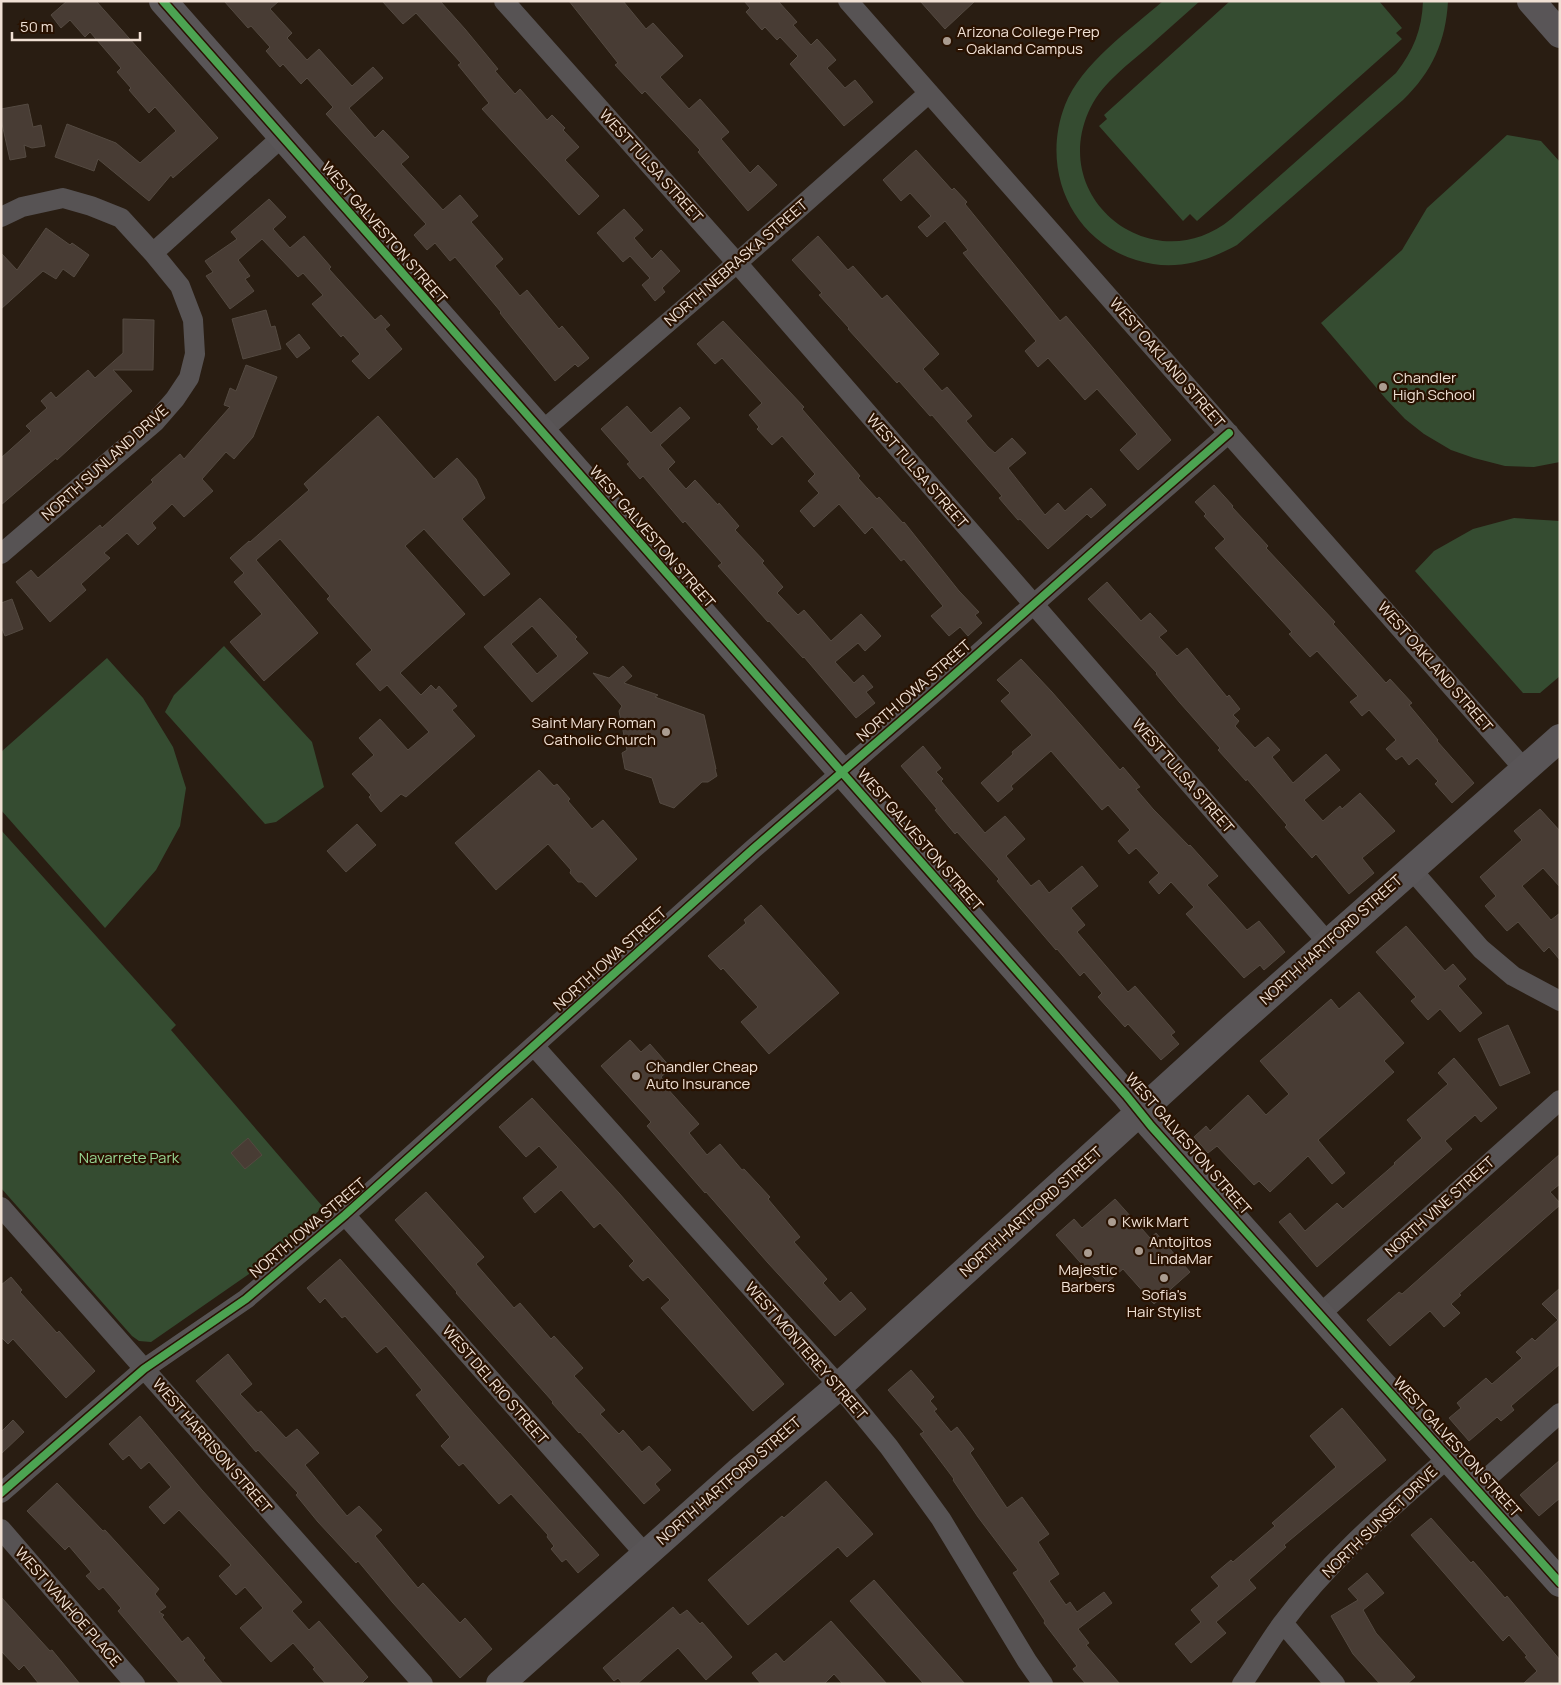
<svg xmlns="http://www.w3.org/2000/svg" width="1561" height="1685" font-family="Manrope,sans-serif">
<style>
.green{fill:#354c31}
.building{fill:#483c34;stroke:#544a41;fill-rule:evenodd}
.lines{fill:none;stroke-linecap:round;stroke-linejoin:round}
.street{stroke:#575354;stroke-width:20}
.secondary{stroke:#595557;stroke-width:28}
.cycleway-casing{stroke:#291201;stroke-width:11}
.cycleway{stroke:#4ca352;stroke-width:8}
.poi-dot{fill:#aa9c90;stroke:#291201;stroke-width:2}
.labels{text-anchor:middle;stroke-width:4.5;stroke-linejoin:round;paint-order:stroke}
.poi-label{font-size:15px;fill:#f0e0d4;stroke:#291201;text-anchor:start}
.street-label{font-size:15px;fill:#f0e0d4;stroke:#291201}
.park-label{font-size:15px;fill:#96d592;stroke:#291201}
</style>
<rect width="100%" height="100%" fill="#291d12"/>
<path class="green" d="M1163 1H1200C1182 17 1164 33 1146 49 1124 68 1100 85 1088 113 1050 203 1156 281 1231 219L1396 73C1413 51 1422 30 1423 1H1448C1446 41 1432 72 1403 100L1237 245C1212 259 1182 269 1153 264 1077 252 1038 175 1065 105 1081 64 1130 30 1163 1Z
M1230 1H1379L1402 28 1396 33 1402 39 1197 221 1190 214 1183 221 1099 126 1107 119 1104 115Z
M1507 135 1541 141 1560 162V462L1534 467 1505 466 1474 458 1451 450 1424 434 1405 419 1386 399 1321 323 1402 250 1427 208Z
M1514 518 1560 521V676L1540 693H1523L1415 571 1434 551 1473 529Z
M224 646 312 742 324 787 276 822 265 824 165 712 174 695Z
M107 658 143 698 173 747 186 788 180 826 156 870 105 928 1 810V752Z
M1 830 176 1025 171 1030 323 1207 249 1274 151 1342 139 1341 132 1336 1 1188Z"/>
<path class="building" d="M67 1H96L218 138 173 178 171 175 149 201 98 159 94 171 55 157 67 124 116 143 140 163 176 131 155 107 149 113 129 90 131 88 117 72 121 68 90 32 85 37 70 20 61 28 51 15Z
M224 1H279L270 9 292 33 287 38 307 60 319 49 352 86 373 67 383 78 349 108 375 138 383 130 409 157 401 164 443 210 460 195 478 216 471 222 503 259 495 266 520 296 527 290 559 329 562 326 589 358 578 367 575 364 555 381 500 313 501 312 455 257 450 261 435 243 427 250 414 235 426 224 326 114 333 107 307 78 301 84 283 64 280 67 266 51 270 47 251 26 248 28Z
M382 1H440L465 29 498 69 495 71 515 94 520 89 547 120 552 115 565 128 563 130 579 147 565 160 599 196 579 215 482 109 489 103 458 65 461 63 416 13 403 24Z
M569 1H623L646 29 653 23 683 56 660 77 689 109 700 99 729 132 721 139 750 173 758 165 777 185 748 211 698 152 700 150 645 91 642 94 615 65 618 63Z
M744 1H778L797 22 793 25 811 45 817 39 836 60 827 68 845 88 855 80 873 102 844 126 790 64 798 56 780 37 777 40 765 27 762 30 746 12 750 8Z
M920 1H975L945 29Z
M28 104 33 127 41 125 45 146 32 148 24 145 26 157 10 160 1 119V109Z
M916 150 952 190 954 188 967 202 965 204 1060 321 1066 316 1171 440 1138 470 1120 450 1137 434 1097 389 1085 400 1048 358 1038 367 1025 351 1036 341 963 253 968 250 945 221 927 237 918 227 931 216 910 193 901 201 883 180Z
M269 199 286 217 273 229 290 248 304 236 331 267 329 269 375 320 381 315 390 325 385 329 402 349 369 379 352 361 360 354 343 335 341 337 312 304 323 295 303 273 298 277 262 239 238 260 250 276 245 279 254 291 230 309 206 276 213 272 205 261 237 239 231 232Z
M624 209 643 230 634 238 652 259 661 250 680 271 662 288 665 292 655 301 642 285 650 278 630 256 623 262 597 233Z
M46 228 70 245 72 243 89 255 74 277 63 269 56 279 43 271 1 309V253L17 270Z
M818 236 848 270 853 266 882 299 887 295 939 354 923 369 942 391 947 387 972 416 966 421 988 447 995 453 1012 438 1026 453 1008 468 1045 515 1058 503 1065 511 1091 488 1106 505 1091 518 1087 514 1048 549 1020 519 1018 520 999 498 1002 496 932 415 930 416 899 381 897 383 848 329 849 328 819 295 822 293 792 260Z
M266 310 271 327 275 326 281 349 243 359 232 319Z
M123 319 154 320 153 370H113L132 391 57 460 56 458 1 505V458L31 431 26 426 47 408 41 401 51 392 56 398 88 370 95 378 123 353Z
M723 321 804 407 802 409 860 476 858 478 877 499 879 497 903 523 904 522 959 591 979 612 975 615 982 623 968 636 960 627 949 636 931 616 943 606 904 559 901 561 872 527 865 534 839 504 814 527 800 511 819 493 808 481 815 474 782 436 772 445 757 429 759 427 749 415 762 403 722 358 715 364 697 344Z
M299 334 310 348 297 358 286 344Z
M246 365 277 377 253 437 234 459 226 452 202 479 213 491 184 517 172 504 152 523 156 528 138 545 127 533 104 553 110 558 81 584 86 590 50 622 16 582 31 570 38 578 100 525 102 528 153 482 151 480 180 454 184 459 230 407 224 405 230 388 236 391Z
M627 406 651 433 680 407 690 418 660 445 675 462 668 469 686 489 695 480 718 505 719 503 739 526 735 530 764 561 762 563 783 587 777 593 798 615 804 610 831 641 861 614 881 636 865 651 858 643 835 662 854 683 863 675 873 687 866 692 875 703 856 718 804 657 803 658 769 621 768 622 718 566 722 563 685 521 683 523 643 476 640 479 627 464 630 462 601 429Z
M378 416 434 479 457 458 476 479 485 498 462 519 510 574 484 596 424 529 405 546 465 614 400 673 421 695 431 685 436 690 439 686 457 706 452 710 475 736 406 797 401 794 381 812 369 797 371 795 352 774 374 755 359 738 380 719 408 750 429 732 387 685 380 691 356 664 372 650 327 599 330 596 280 539 256 560 318 633 264 681 230 642 262 614 234 582 244 573 230 558 249 541 250 542 309 490 304 484Z
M1214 485 1233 506 1232 507 1268 546 1266 548 1335 622 1333 624 1386 683 1390 679 1412 703 1409 705 1438 740 1437 741 1474 783 1452 803 1435 784 1438 781 1417 758 1409 765 1402 756 1396 760 1386 749 1396 740 1369 710 1362 716 1350 702 1358 696 1317 651 1310 657 1289 634 1292 632 1215 548 1225 539 1204 516 1206 514 1195 502Z
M1107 582 1141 621 1150 613 1167 631 1159 637 1177 656 1187 648 1227 697 1229 695 1240 709 1233 715 1239 721 1235 726 1255 748 1268 737 1280 750 1272 757 1293 783 1326 754 1340 770 1304 800 1323 821 1340 806 1342 809 1360 793 1395 831 1362 858 1374 873 1349 894 1316 854 1312 858 1285 827 1287 825 1247 779 1246 781 1218 750 1220 748 1180 703 1156 674 1157 673 1088 599Z
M540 598 577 637 575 639 588 653 532 702 484 647ZM532 626 558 656 537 674 511 644Z
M12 599 23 629 5 636 1 626V603Z
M1021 659 1052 692 1120 770 1123 767 1140 787 1136 789 1153 809 1189 846 1190 845 1218 876 1207 885 1247 930 1259 921 1285 952 1264 970 1260 965 1244 978 1186 914 1194 907 1171 882 1159 894 1149 882 1159 873 1136 848 1129 854 1118 841 1130 830 1108 805 1102 810 1051 751 1011 786 1013 789 998 802 981 783 1013 754 1012 752 1032 735 1001 701 1010 693 997 680Z
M623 666 632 676 624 683 658 695 655 697 704 715 716 769H715L717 776 708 782H702L674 808 660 803 652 778 625 769 622 753 627 750 619 711 622 706 593 673 609 678Z
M923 746 941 768 936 772 943 779 941 781 985 833 1005 816 1025 839 1006 856 1031 886 1039 880 1049 893 1082 866 1098 886 1071 908 1085 925 1077 932 1128 992 1135 986 1175 1032 1171 1035 1179 1044 1161 1060 1128 1024 1125 1027 1098 997 1102 993 1084 972 1080 976 1057 949 1056 950 997 881 999 879 957 832 955 834 935 810 937 809 901 766Z
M539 770 554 786 557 784 570 799 568 801 592 829 603 820 637 859 596 897 582 882H578L570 873 571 870 548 844 496 890 455 843Z
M1540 809 1560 831V887L1543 868 1522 886 1551 920 1560 913V960L1549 947 1544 952 1518 922 1507 931 1485 906 1496 896 1480 877 1522 840 1514 831Z
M357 824 376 845 346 872 327 851Z
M761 905 839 993 769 1054 741 1022 758 1007 723 968 721 970 708 956 746 923 744 920Z
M1406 926 1445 971 1453 964 1466 979 1458 986 1482 1013 1460 1032 1440 1009 1428 1020 1411 1001 1416 997 1376 952Z
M1359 992 1404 1043 1384 1061 1394 1072 1318 1140 1345 1173 1332 1184 1308 1156 1270 1192 1259 1181 1254 1185 1217 1146 1208 1153 1194 1137 1206 1126 1210 1131 1248 1095 1266 1115 1289 1094 1260 1061 1331 999 1339 1009Z
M1508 1025 1530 1073 1500 1086 1478 1039Z
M630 1040 641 1052 650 1044 671 1068 661 1077 668 1086 666 1087 699 1124 689 1133 707 1155 720 1144 742 1170 744 1169 770 1197 768 1199 800 1237 794 1242 827 1279 823 1283 840 1302 851 1292 866 1309 835 1336 768 1263 706 1192 705 1193 647 1126 651 1122 601 1066Z
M1454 1058 1497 1108 1481 1122 1475 1115 1445 1141 1452 1149 1317 1267 1279 1222 1290 1213 1305 1231 1337 1203 1343 1209 1395 1164 1394 1163 1422 1138 1407 1120 1448 1084 1438 1073Z
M532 1098 619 1193 784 1384 753 1411 661 1308 670 1300 648 1277 643 1281 629 1266 634 1261 600 1223 594 1228 561 1190 535 1213 523 1198 558 1167 539 1146 526 1157 499 1127Z
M248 1138 262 1155 245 1169 231 1153Z
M1560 1154V1184L1550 1192 1560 1203V1205L1459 1294 1461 1295 1451 1304 1460 1313 1444 1327 1430 1311 1390 1346 1367 1320 1399 1292 1402 1294Z
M426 1192 484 1257 476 1264 514 1308 520 1303 551 1339 554 1336 583 1368 574 1376 605 1410 600 1414 619 1434 623 1430 642 1452 649 1446 671 1470 655 1484 660 1490 644 1504 580 1432 579 1433 552 1403 553 1402 456 1293 457 1292 395 1220Z
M1115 1199 1150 1238 1156 1233 1190 1272 1154 1304 1123 1269 1102 1287 1056 1235 1074 1219 1082 1228Z
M340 1259 475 1415 599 1555 578 1573 566 1559 562 1562 551 1549 554 1546 547 1537 548 1535 511 1494 499 1504 463 1463 459 1466 441 1446 450 1437 416 1395 422 1390 386 1346 377 1353 345 1316 342 1318 325 1298 320 1303 307 1288Z
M11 1277 22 1290 20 1292 57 1333 59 1331 95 1371 66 1398 13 1339 8 1344 1 1337V1285Z
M1560 1288V1364L1511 1406 1514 1410 1501 1421 1497 1417 1469 1441 1449 1418 1461 1408 1457 1403 1486 1378 1492 1384 1522 1358 1516 1352 1532 1338 1535 1341 1558 1320 1542 1304Z
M228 1354 252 1384 240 1394 258 1413 261 1411 286 1438 297 1429 319 1453 305 1465 347 1516 359 1506 382 1530 375 1536 418 1588 423 1583 460 1623 465 1618 492 1649 460 1678 393 1603 358 1561 356 1563 318 1522 296 1495 298 1493 258 1450 256 1452 196 1381Z
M911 1370 934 1397 930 1401 937 1409 934 1411 951 1432 957 1427 974 1449 970 1453 1007 1508 1022 1497 1049 1534 1038 1542 1059 1574 1049 1581 1066 1605 1070 1602 1077 1612 1104 1592 1112 1603 1078 1629 1089 1643 1086 1645 1120 1684H1086L1073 1669 1077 1666 1044 1623 1045 1621 1013 1573 1018 1570 978 1517 953 1480 954 1479 920 1434 924 1432 888 1390Z
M1342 1408 1386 1460 1284 1545 1286 1547 1249 1580 1256 1588 1216 1622 1226 1633 1191 1663 1175 1644 1201 1622 1191 1610 1219 1586 1211 1577 1231 1560 1233 1562 1275 1526 1272 1523 1336 1467 1310 1436Z
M140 1416 202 1490 302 1602 292 1611 309 1630 319 1621 368 1677 361 1684H326L313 1669 315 1668 293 1643 271 1662 240 1628 263 1608 245 1587 236 1595 219 1576 231 1565 179 1510 164 1524 149 1507 171 1487 149 1462 141 1469 129 1455 123 1460 109 1444Z
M13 1420 24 1432 1 1454V1432Z
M1560 1460V1498L1539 1516 1520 1495Z
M826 1481 873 1534 847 1557 838 1547 748 1625 708 1580 782 1516 784 1518Z
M57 1483 103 1531 105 1530 159 1589 155 1594 166 1607 159 1612 164 1615 162 1617 182 1642 188 1637 205 1658 203 1660 223 1684H180L118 1611 121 1608 103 1587 99 1590 86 1576 91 1572 69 1546 65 1550 27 1511Z
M1431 1518 1471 1563 1473 1561 1505 1598 1507 1596 1560 1660V1684H1523L1537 1671 1525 1657 1527 1656 1509 1635 1503 1641 1411 1535Z
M1367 1573 1384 1593 1363 1610 1376 1633 1415 1677 1407 1684H1380L1353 1654 1331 1616 1358 1600 1348 1589Z
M874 1580 965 1684H924L850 1601Z
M1 1597 50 1651 52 1650 80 1684H39L24 1665 19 1670 1 1651Z
M673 1607 680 1615 687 1610 700 1624 702 1622 732 1657 706 1680 678 1648 637 1684H623L618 1678 614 1681 603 1668Z
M831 1621 887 1684H843L834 1674 824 1684H761L752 1673 776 1653 784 1662Z"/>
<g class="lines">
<path class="street" d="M504 1 737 263 1328 943
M848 1 1525 770
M1 217 22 207 63 198 91 206 121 218 153 253 180 286 193 320 195 354 189 378 175 399 155 422 1 554
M153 253 282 137
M542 431 737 263 929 93
M1411 869 1481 949 1513 976 1560 1001
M534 1046 839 1386 889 1447 941 1519 1027 1661 1043 1684
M1 1207 423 1684
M345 1215 645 1554
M1319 1315 1560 1100
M1476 1488 1560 1413
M1 1493 144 1369 246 1299 345 1215 753 849 937 690 1130 519 1229 433
M1 1529 135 1684
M1283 1623 1335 1684
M1242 1684C1256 1664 1268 1643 1282 1624 1329 1560 1390 1509 1449 1457"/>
<path class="secondary" d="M163 1 1126 1095 1151 1126 1560 1583
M1531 1 1560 34
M500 1684 738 1472 839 1386 1232 1028 1560 738"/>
<defs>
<path id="cycleway" d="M163 1 1126 1095 1151 1126 1560 1583
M1 1493 144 1369 246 1299 345 1215 753 849 937 690 1130 519 1229 433"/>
</defs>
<use href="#cycleway" class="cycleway-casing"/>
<use href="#cycleway" class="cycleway"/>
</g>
<g class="poi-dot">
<circle cx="947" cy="41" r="5"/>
<circle cx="1383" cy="387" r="5"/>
<circle cx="666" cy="732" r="5"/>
<circle cx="636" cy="1076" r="5"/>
<circle cx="1112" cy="1222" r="5"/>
<circle cx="1139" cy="1251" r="5"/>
<circle cx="1088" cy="1253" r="5"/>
<circle cx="1164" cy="1278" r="5"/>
</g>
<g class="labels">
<g class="poi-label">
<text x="957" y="37">Arizona College Prep<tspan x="957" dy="17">- Oakland Campus</tspan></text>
<text x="1393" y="383">Chandler<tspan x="1393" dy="17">High School</tspan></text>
<text x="656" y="728" text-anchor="end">Saint Mary Roman<tspan x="656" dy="17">Catholic Church</tspan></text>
<text x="646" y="1072">Chandler Cheap<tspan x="646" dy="17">Auto Insurance</tspan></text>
<text x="1122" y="1227">Kwik Mart</text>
<text x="1149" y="1247">Antojitos<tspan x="1149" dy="17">LindaMar</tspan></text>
<text x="1088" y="1275" text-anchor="middle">Majestic<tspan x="1088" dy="17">Barbers</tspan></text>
<text x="1164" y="1300" text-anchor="middle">Sofia's<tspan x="1164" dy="17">Hair Stylist</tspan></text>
</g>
<g class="street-label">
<text transform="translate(651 166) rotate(48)" y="5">WEST TULSA STREET</text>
<text transform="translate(384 233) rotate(49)" y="5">WEST GALVESTON STREET</text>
<text transform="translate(736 263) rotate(-41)" y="5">NORTH NEBRASKA STREET</text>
<text transform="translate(1167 363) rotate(49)" y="5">WEST OAKLAND STREET</text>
<text transform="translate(105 463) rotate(-42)" y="5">NORTH SUNLAND DRIVE</text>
<text transform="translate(917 471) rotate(49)" y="5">WEST TULSA STREET</text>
<text transform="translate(652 537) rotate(49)" y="5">WEST GALVESTON STREET</text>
<text transform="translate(1435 667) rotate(49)" y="5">WEST OAKLAND STREET</text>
<text transform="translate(914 691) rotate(-41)" y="5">NORTH IOWA STREET</text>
<text transform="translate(1183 776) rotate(49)" y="5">WEST TULSA STREET</text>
<text transform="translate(920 840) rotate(49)" y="5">WEST GALVESTON STREET</text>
<text transform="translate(1331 940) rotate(-42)" y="5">NORTH HARTFORD STREET</text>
<text transform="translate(610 959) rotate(-42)" y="5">NORTH IOWA STREET</text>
<text transform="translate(1188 1144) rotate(49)" y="5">WEST GALVESTON STREET</text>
<text transform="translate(1440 1207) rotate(-42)" y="5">NORTH VINE STREET</text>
<text transform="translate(1031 1212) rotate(-42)" y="5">NORTH HARTFORD STREET</text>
<text transform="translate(308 1228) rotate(-40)" y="5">NORTH IOWA STREET</text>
<text transform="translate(806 1351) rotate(49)" y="5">WEST MONTEREY STREET</text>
<text transform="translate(495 1385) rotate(49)" y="5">WEST DEL RIO STREET</text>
<text transform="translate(212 1446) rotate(49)" y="5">WEST HARRISON STREET</text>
<text transform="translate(1457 1447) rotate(48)" y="5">WEST GALVESTON STREET</text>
<text transform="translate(729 1481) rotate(-41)" y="5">NORTH HARTFORD STREET</text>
<text transform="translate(1380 1522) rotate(-44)" y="5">NORTH SUNSET DRIVE</text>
<text transform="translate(68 1607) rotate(49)" y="5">WEST IVANHOE PLACE</text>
</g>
<g class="park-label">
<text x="129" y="1163">Navarrete Park</text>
</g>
</g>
<rect width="1561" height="1685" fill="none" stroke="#f0e0d4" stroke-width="5"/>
<path d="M12 32v8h128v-8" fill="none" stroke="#f0e0d4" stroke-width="2.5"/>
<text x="20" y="32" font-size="15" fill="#f0e0d4" stroke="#291201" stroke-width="4" paint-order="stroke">50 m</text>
</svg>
